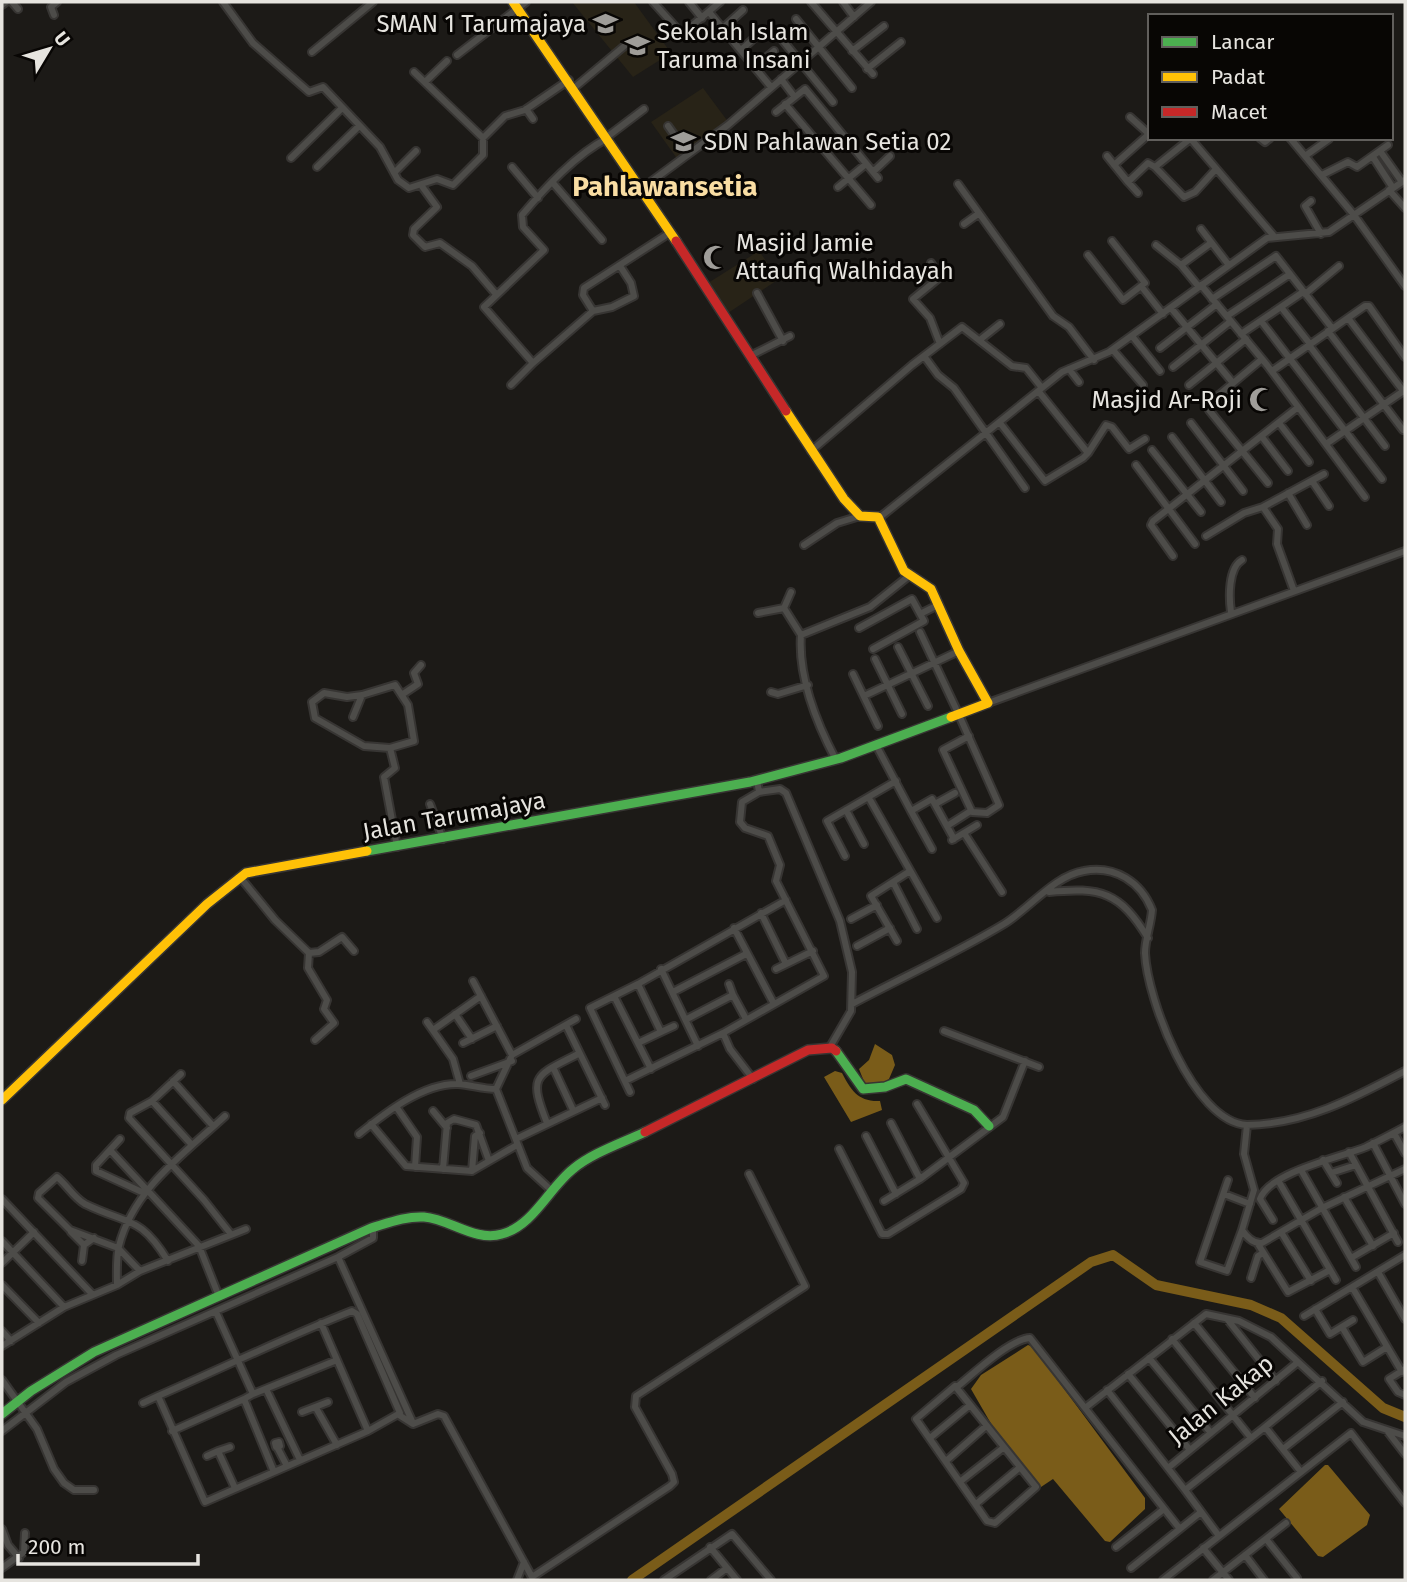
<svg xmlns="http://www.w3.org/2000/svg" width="1407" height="1582" font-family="'Fira Sans',sans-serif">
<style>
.built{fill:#282317}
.water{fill:#7a5c19}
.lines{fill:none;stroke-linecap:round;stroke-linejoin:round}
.river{stroke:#7a5c19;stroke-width:10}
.street-casing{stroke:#373533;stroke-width:10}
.fast-casing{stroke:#373533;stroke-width:12}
.slow-casing{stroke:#373533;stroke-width:12}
.jam-casing{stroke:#373533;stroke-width:12}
.street{stroke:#4d4c49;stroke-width:6}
.fast{stroke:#4caf50;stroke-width:9}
.slow{stroke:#ffc107;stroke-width:9}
.jam{stroke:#c62828;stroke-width:9}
.labels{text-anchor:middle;stroke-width:6;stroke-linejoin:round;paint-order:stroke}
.poi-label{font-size:24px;fill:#e6e4df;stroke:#080604;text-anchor:start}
.street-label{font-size:24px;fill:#e6e4df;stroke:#080604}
.quarter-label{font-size:28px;font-weight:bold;fill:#f9dda3;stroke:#080604}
</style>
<rect width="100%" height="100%" fill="#1c1a17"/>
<path class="built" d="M572 2H634L671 53 633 77Z
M703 88 729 123 678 160 651 122Z
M759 251 779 279 728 313 708 283Z"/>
<path class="water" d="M875 1044 892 1055 895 1065 889 1079 875 1087 865 1084 859 1069 869 1060Z
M835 1071 842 1073C851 1090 858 1102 880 1101L882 1110 851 1122 824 1077Z
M1028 1345 1033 1347 1145 1498V1509L1110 1542 1105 1541 1053 1479 1041 1487 1036 1484 997 1434 971 1389 981 1375Z
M1325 1465H1328L1370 1515 1367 1525 1323 1557 1318 1556 1279 1509Z"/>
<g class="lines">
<path class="river" d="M632 1580 1091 1262 1113 1255 1156 1285 1251 1305 1281 1318 1383 1408 1405 1417"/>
<defs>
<path id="street" d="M12 2 18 9
M223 2 253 43 309 92 323 87 380 147 398 180 409 188 437 179 453 185 483 155V138L505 116 525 110 569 80
M653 2 682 34 720 2
M689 2 702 18
M811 2 873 74
M843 2 854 17
M2 5 6 2
M709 12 771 87
M54 15 51 7 57 2
M796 19 852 88
M723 28 743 10
M775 31 833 102
M741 50 761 32
M852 51 884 26
M312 52 373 2
M457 55 526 2
M755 67 774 51
M867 69 901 42
M414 72 483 138
M781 79 794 96
M425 82 447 61
M574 88 628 43
M785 104 871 205
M526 109 533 119
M776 112 805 89 878 178
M668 126 688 154
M607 137 644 109
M608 138C576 154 545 188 522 215L523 227 544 250 484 307 533 363 593 311 583 295 584 288 671 232
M1190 138 1273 235
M1260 138 1265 142 1270 138
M1290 138 1354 215 1405 286
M1190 139 1155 167 1184 197 1195 192 1216 169
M1380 151 1402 182
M1107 156 1128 182 1148 163 1155 167
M1305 156 1329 139
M1373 157 1393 188
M291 158 342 108
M1114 165 1149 134 1130 117
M317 167 359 126
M512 167 538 198
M873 172 890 156
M394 173 416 151
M1322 175 1348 162 1357 167 1388 145
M1128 182 1138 193
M553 183 602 240
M958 184 1053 316 1069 327 1094 360
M421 185 437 207 414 229 413 235 425 247 440 243 472 266 495 293
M838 187 866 164
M641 189 728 125 871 2
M1389 190 1405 208
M1311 201 1305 206 1321 234
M964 224 978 214
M1201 229 1228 264
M1156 245 1181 265 1199 287
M1088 255 1123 300 1145 283 1112 241
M931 263 940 277 913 299 930 318 940 344
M1181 265 1211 243
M1201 285 1267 365 1365 497
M1141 286 1163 314
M757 293 783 341
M1305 294 1339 266
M1212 299 1276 256 1332 328
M1281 307 1310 344
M1171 308 1233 383
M593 311 612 307 634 296 631 283 620 266
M1227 316 1290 274
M1348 318 1404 392
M1261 321 1382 479
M1328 331 1403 430
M1241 334 1303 292
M1132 336 1160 371
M981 339 1000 324
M1309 345 1385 446
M1160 348 1217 304
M1113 350 1143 385
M750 356 790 336
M924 356 938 375 954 388 1025 488
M1173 367 1231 321
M1069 369 1079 382
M1272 371 1365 306H1369L1405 357
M511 385 533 363
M1189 385 1246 339
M1208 404 1262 359
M1209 410 1268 483
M1000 423 1045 481 1083 458 1088 453 1039 392
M1191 423 1243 491
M1279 423 1309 462
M1172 437 1221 502
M1262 437 1288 471
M1326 444 1405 390
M1152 450 1201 512
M811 451 912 365 962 327 1012 366 1026 368 1042 388
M1088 453 1106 425 1112 427 1129 449 1145 439
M1136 465 1195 544
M1312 481 1329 506
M1288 493 1307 525
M879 518 1062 372 1109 352 1267 238 1329 232 1405 180
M1206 536 1244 513 1263 507
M804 545 837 523 860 516
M1173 556 1151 525 1153 521 1297 408
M1294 591 1277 544 1278 529 1263 507 1324 474
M791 592 784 608 801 635 870 607 910 575
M1231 612C1229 598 1228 568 1242 560
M758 613 784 608
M920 614 938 605
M859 628 912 599 924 621 873 649
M920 632 959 715 999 805 987 813 972 812 943 750 969 736
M801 635C798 676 817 724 836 760
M898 647 928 706
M875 659 902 714
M853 674 878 726
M771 692 778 694 808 685
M403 694 418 684 414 673 421 665
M362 695 347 697 324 693 312 702 315 718 364 746 390 748
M864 696 959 651
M988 703 1405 551
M353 717 362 695 395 685 408 705 414 741 390 748 395 768 384 777 397 847
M876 745 911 811 932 799 954 839
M759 792 780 789 786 793 840 921 852 972 851 1011 830 1047
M869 798 937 918
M430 804 443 839
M935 804 955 793
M846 810 864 844
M911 811 932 849
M947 826 969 812
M964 833 1002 892
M952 840 977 825
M845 856 827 821 896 781
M240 877 275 920 309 953 308 968 327 1000 324 1009 334 1023 315 1040
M893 882 917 929
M1049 892C1101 887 1120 892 1148 938
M761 913 786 964
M851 919 877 905
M734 928 774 1004
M897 941 871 896 910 871
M857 946 890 928
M309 953 319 952 342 937 354 951
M661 969 698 1046
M776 969 813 951
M473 981 512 1055
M729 984 733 995
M673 992 746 954
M614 996 651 1069
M852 1004C903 977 956 953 1004 924 1030 908 1054 876 1084 871 1115 865 1141 882 1152 910 1151 925 1145 939 1145 953 1147 999 1193 1122 1247 1125L1244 1154 1254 1190 1242 1230C1246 1236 1253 1244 1262 1243L1322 1208 1405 1169
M455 1014 472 1039
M687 1019 733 995 746 1019
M427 1022 453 1059 460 1084
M566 1025 605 1105
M433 1030 481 996
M944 1031 1039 1067
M661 1032 674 1026
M723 1033 730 1049 753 1079
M463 1043 497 1026
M638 1043 661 1032 638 984
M553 1067 573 1110
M181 1074 152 1101 130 1113 129 1118 204 1200 230 1233
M471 1076 512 1061
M173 1081 213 1126
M625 1081 723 1033 824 976 776 881 780 865 768 836 745 828 740 822 742 802 759 792 757 780
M496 1089 527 1168 551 1190
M630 1092 590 1008 638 984 786 900
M152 1101 192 1145
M397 1108 417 1137 415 1167
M433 1111 447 1128
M547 1123C528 1075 535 1076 578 1054
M891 1123 920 1179
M371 1124 406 1166 472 1171 517 1145
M1247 1125C1306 1124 1354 1098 1405 1071
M1394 1133 1405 1153
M359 1134C385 1113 423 1083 458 1084 471 1085 483 1089 496 1089L512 1055 576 1019
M866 1136 896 1194
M120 1139 96 1165V1171L144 1193
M516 1139 602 1098
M1373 1143 1405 1204
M839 1149 882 1234H888L961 1189 964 1183 917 1104
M110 1150 199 1246 218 1294
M1349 1152 1398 1242
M1323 1160 1337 1183
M443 1169 447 1123 454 1119 476 1125 489 1161
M1301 1170 1356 1267
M472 1171 475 1136 480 1133
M1331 1173 1356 1165
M1228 1180 1200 1262 1227 1271 1242 1230
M1279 1182 1336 1280
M1224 1194 1250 1204
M1344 1197 1373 1246
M2 1199 92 1294
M884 1201 920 1179 1003 1117 1025 1061
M1273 1220 1260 1199C1269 1172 1342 1157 1366 1147 1379 1141 1392 1134 1405 1127
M71 1232 84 1245 94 1238
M1281 1232 1311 1281
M2 1241 64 1307
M1258 1244 1288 1292 1330 1270
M338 1257 412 1421
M1351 1258 1394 1233
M82 1261 84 1245
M2 1263 34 1232
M140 1271 118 1248 70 1230 38 1198 39 1193 57 1177C67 1185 74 1198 85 1204 128 1225 140 1215 168 1261
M1378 1272 1405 1319
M1251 1278 1258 1256 1263 1253
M2 1285 39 1323
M117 1285C117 1273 116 1258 119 1246 133 1189 184 1154 225 1116
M1352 1287 1402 1372
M1315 1309 1330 1334 1353 1320
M216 1312 253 1394 244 1399 274 1472 205 1502 158 1396C222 1368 286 1337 352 1311L357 1314 400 1413 368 1431
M1304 1316 1405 1255
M1227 1319 1276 1381
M321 1323 337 1360
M1194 1323 1255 1398
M1342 1327 1363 1362 1387 1347
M2 1331 11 1341
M1172 1339 1251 1438
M2 1346 64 1307 117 1285 140 1271 246 1229
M1149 1358 1211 1433
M1405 1369 1389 1379 1398 1392 1405 1395
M1128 1374 1190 1450
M2 1380 37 1429 54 1469 64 1483 74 1490H94
M955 1386 1036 1487 995 1523 987 1521 916 1419Z
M957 1387C973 1374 1010 1339 1030 1338L1180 1529
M266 1389 300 1460
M1107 1390 1185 1490
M253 1394 337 1360 368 1431 274 1472
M143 1403 158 1396
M316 1408 337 1445
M1085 1408 1206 1314 1239 1321 1271 1337 1363 1422 1405 1436
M302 1412 328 1402
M399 1415 413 1424 438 1414 444 1416 532 1577 670 1486 674 1482 672 1474 635 1407 636 1396 805 1286 749 1174
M1265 1427 1322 1381
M2 1431 66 1382 116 1355 338 1257 373 1238V1228
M172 1431 244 1399
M1388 1432 1405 1454
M930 1438 970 1405
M279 1442 280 1446 276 1447 275 1443Z
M230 1447 218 1451 235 1488
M277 1447 287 1466
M1283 1449 1343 1402
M207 1456 218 1451
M946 1461 986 1426
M1168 1468 1298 1362
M961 1481 1003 1448
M976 1504 1019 1468
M2 1529 8 1545 19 1558
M1219 1536 1185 1490 1265 1427 1301 1472
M1266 1539 1297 1578
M710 1547 737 1580
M1116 1547 1164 1509
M1203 1548 1229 1580
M1245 1555 1264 1580
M2 1568 24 1552 25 1533
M1131 1568 1201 1512
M517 1580 524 1562
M664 1580 732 1534 771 1580
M711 1580 727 1568
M1163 1580 1351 1433 1405 1503
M1213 1580 1286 1523"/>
<path id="fast" d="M367 851 750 782 841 758 951 717
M836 1051 863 1089 885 1087 906 1079 974 1110 989 1126
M2 1414 31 1391 94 1352 371 1228C388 1223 406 1216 424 1217 450 1219 475 1242 502 1234 533 1226 549 1188 573 1169 592 1153 622 1143 645 1132"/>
<path id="slow" d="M513 2 676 241
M786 411 844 499 860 516 878 517 904 571 931 589 959 651 988 703 951 717
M2 1100 207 904 246 873 367 851"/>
<path id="jam" d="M676 241 786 411
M645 1132 808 1050 832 1048 836 1051"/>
</defs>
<use href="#street" class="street-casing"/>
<use href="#fast" class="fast-casing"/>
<use href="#slow" class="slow-casing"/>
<use href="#jam" class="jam-casing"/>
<use href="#street" class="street"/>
<use href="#fast" class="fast"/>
<use href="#slow" class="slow"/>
<use href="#jam" class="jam"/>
</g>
<defs>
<symbol id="school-bare" viewBox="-9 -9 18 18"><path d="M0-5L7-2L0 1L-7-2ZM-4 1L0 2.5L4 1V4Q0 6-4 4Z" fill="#9f9d99" stroke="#080604" stroke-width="2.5" paint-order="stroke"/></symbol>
<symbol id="mosque-bare" viewBox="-9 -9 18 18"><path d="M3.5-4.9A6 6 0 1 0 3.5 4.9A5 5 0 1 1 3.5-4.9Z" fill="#9f9d99" stroke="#080604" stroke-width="2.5" paint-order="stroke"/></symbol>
</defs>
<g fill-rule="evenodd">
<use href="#school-bare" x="588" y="6" width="35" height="35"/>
<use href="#school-bare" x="620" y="28" width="35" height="35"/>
<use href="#school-bare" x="666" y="124" width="35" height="35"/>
<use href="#mosque-bare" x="698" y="240" width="35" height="35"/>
<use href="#mosque-bare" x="1244" y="382" width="35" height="35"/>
</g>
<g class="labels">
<g class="poi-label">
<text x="586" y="32" text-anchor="end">SMAN 1 Tarumajaya</text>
<text x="657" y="40">Sekolah Islam<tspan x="657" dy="28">Taruma Insani</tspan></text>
<text x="704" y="150">SDN Pahlawan Setia 02</text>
<text x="736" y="251">Masjid Jamie<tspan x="736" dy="28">Attaufiq Walhidayah</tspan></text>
<text x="1242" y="408" text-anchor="end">Masjid Ar-Roji</text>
</g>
<g class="street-label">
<text transform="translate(454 816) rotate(-10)" y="8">Jalan Tarumajaya</text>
<text transform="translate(1221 1400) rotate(-39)" y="8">Jalan Kakap</text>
</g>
<g class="quarter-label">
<text x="665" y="196">Pahlawansetia</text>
</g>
</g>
<rect width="1407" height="1582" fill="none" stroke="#e6e4df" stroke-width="7"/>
<rect x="1148" y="14" width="245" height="126" fill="#080604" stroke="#615f5c" stroke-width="2"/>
<rect x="1162" y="37" width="35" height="10" fill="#4caf50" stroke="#615f5c" stroke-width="2"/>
<text x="1211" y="49" font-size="21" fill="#e6e4df">Lancar</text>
<rect x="1162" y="72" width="35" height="10" fill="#ffc107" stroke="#615f5c" stroke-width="2"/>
<text x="1211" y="84" font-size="21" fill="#e6e4df">Padat</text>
<rect x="1162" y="107" width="35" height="10" fill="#c62828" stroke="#615f5c" stroke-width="2"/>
<text x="1211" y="119" font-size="21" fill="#e6e4df">Macet</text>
<g transform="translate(49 49) rotate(52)" stroke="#080604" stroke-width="5" paint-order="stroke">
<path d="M0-5L12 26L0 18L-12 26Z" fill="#e6e4df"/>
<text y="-10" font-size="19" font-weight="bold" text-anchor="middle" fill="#e6e4df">U</text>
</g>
<path d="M18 1554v10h180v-10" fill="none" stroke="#e6e4df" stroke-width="3.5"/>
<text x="28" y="1554" font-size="21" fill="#e6e4df" stroke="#080604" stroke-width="5" paint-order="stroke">200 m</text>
</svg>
